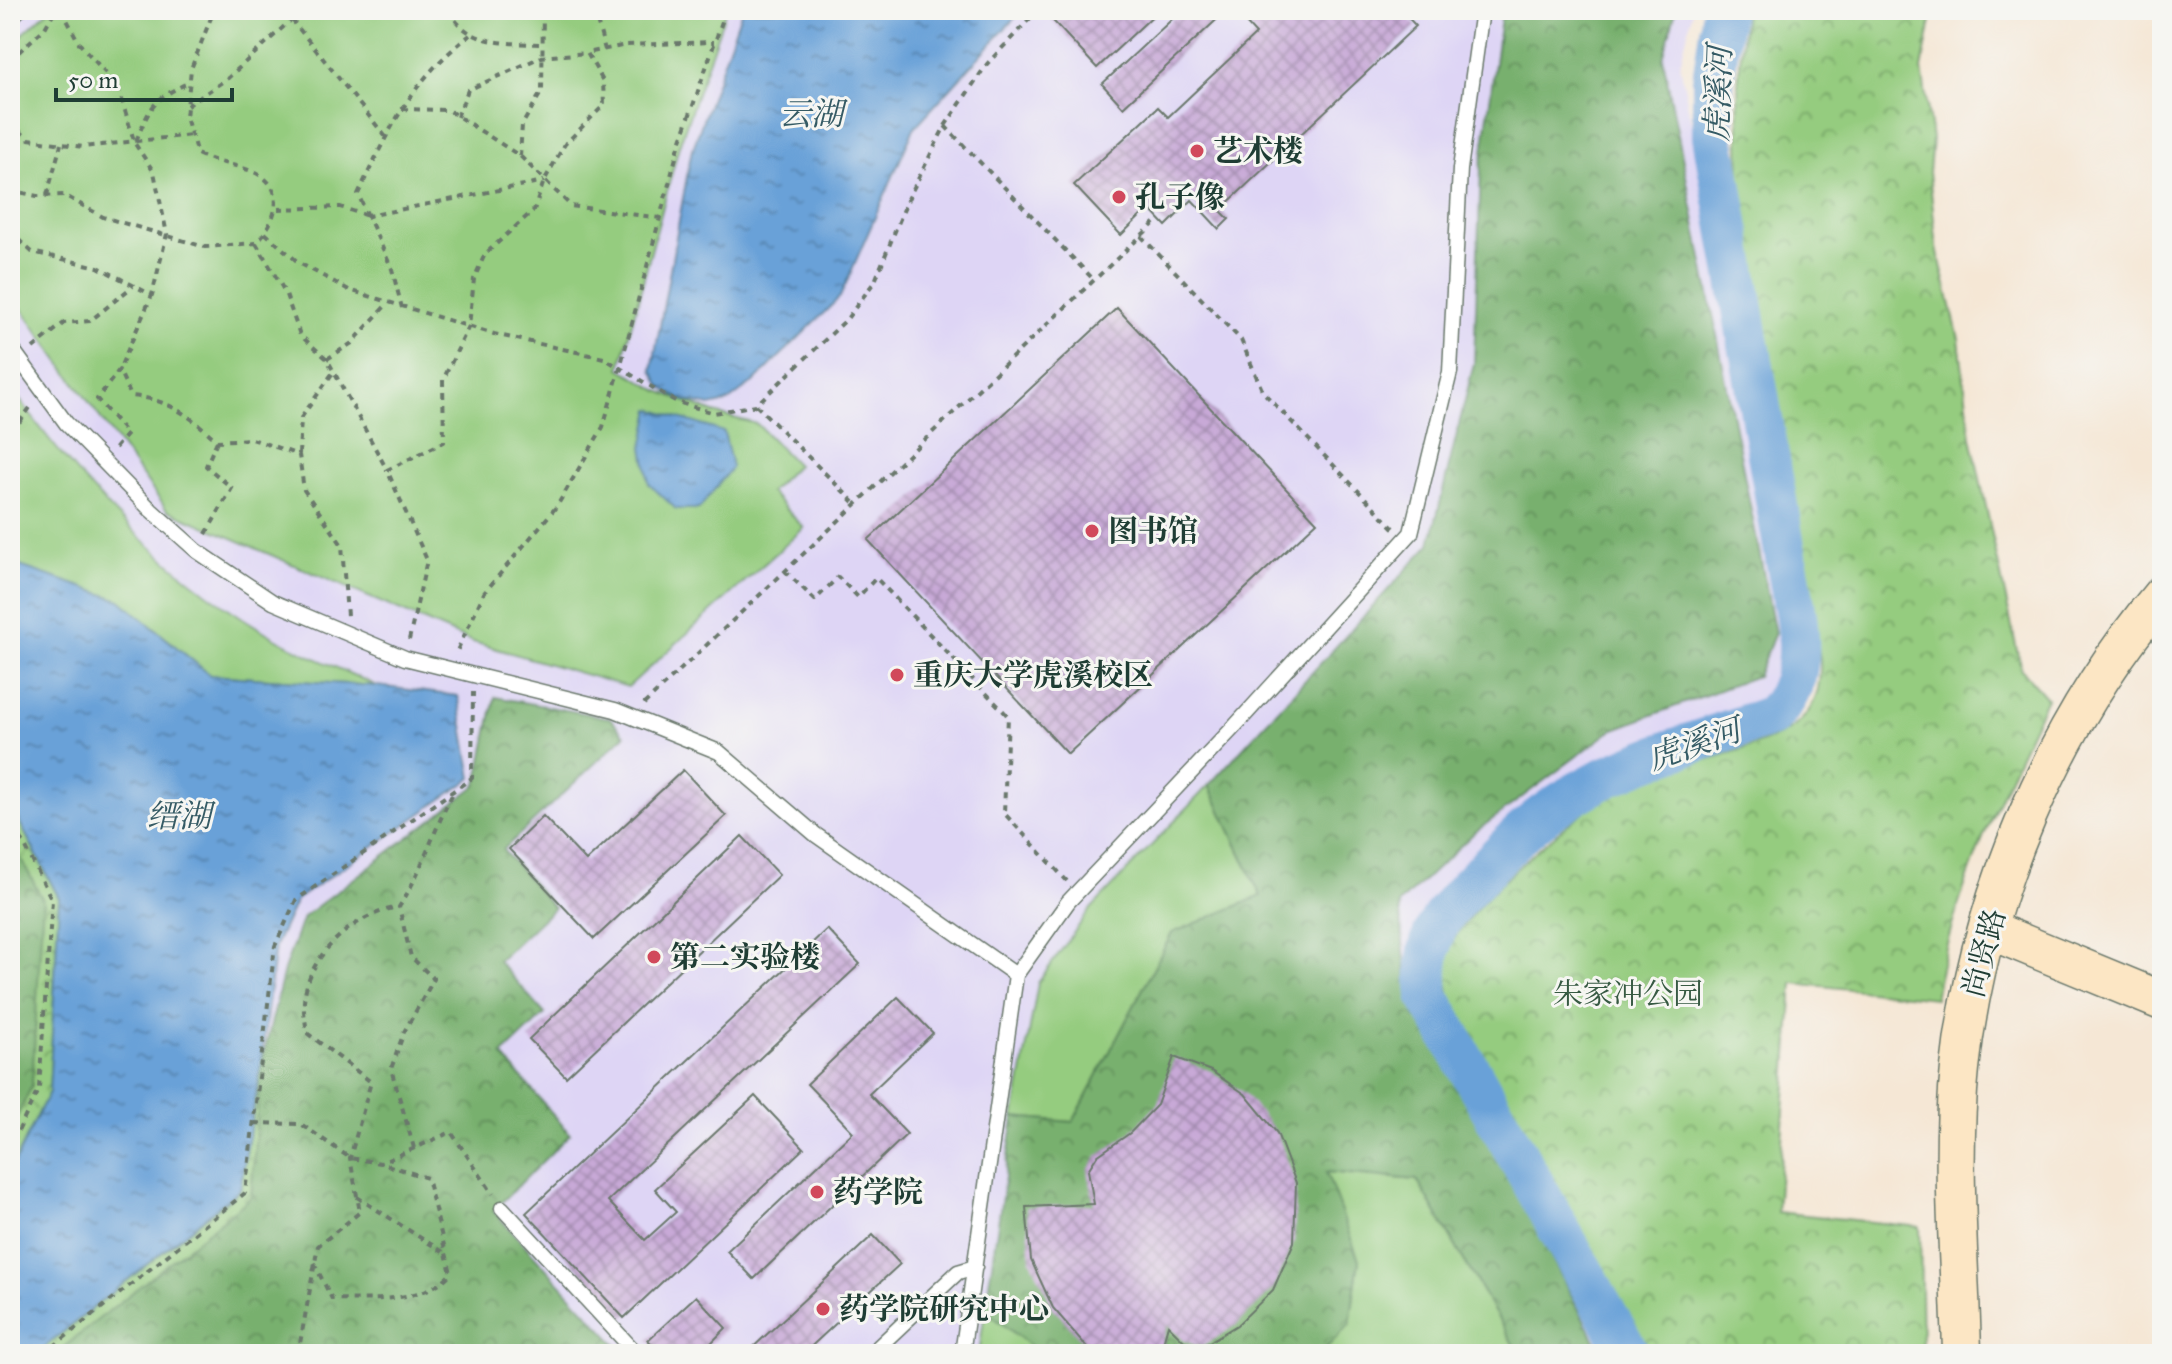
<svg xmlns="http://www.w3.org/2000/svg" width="2172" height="1364" font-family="'IM FELL Great Primer','Noto Serif SC',serif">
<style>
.built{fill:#ded5f5}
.green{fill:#95cc7f;stroke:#5a845a;stroke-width:2}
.forest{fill:url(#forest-crowns);stroke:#4c7651;stroke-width:2}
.park{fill:url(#park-crowns);stroke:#5a845a;stroke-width:2}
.water{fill:url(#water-ripples);stroke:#446f86;stroke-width:2}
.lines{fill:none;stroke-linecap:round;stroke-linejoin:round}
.river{stroke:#69a1d8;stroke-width:42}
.building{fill:url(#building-cross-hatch)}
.lane-casing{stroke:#6a786c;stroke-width:17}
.secondary-casing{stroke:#6a786c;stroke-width:41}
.path{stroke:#6a786c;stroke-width:4;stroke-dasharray:6 6;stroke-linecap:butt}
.lane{stroke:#fff;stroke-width:14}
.secondary{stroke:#fce6c4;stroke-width:38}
.poi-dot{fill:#d1495b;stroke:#f6f6f2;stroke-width:3}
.labels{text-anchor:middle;stroke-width:6;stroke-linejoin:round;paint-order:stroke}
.poi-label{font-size:30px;font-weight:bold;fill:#1f3d34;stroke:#f6f6f2;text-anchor:start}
.street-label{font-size:30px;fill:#1f3d34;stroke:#f6f6f2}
.park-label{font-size:30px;fill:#375a43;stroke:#f6f6f2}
.water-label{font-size:32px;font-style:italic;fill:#355b65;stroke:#f6f6f2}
</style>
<defs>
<pattern id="forest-crowns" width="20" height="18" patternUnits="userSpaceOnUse" patternTransform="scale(2)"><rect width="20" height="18" fill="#78b06e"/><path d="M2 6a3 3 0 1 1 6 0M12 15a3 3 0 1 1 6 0" fill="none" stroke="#62905b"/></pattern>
<pattern id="park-crowns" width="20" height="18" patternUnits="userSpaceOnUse" patternTransform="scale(2)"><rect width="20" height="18" fill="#95cc7f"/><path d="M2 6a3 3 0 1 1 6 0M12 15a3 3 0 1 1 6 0" fill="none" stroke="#79a769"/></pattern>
<pattern id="water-ripples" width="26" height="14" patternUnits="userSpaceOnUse" patternTransform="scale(2)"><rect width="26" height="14" fill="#69a1d8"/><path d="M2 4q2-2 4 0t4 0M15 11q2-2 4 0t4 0" fill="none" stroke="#5684b0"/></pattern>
<pattern id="building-cross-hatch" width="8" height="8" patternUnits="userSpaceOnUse" patternTransform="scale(2)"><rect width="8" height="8" fill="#c8a9d7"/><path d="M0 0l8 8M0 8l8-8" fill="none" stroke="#a28baf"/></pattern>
</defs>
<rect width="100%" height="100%" fill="#f6f6f2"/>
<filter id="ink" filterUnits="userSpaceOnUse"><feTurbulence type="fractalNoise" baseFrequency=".0125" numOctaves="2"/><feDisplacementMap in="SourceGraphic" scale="16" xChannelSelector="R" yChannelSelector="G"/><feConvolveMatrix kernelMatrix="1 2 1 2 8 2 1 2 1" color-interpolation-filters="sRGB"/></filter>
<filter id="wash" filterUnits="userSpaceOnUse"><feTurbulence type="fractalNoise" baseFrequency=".006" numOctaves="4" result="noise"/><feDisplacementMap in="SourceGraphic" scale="32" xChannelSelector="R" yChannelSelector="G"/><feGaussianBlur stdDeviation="1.8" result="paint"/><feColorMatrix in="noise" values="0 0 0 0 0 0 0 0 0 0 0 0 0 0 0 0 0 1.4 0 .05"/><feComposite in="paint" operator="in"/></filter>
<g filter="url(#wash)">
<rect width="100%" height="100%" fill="#f5e7d5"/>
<path class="built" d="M10 10H1693L1680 64 1780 601 1787 668 1774 696 1761 704 1599 762 1541 797 1440 891 1421 916 1415 931 1413 955 1415 978 1610 1354H10Z"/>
<path class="green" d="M49 10H726L679 146 620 368 659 391 714 413 757 424 797 465 770 492 804 528 628 687 473 642 167 510 10 293V46Z
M10 386C75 481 163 570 262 630 297 652 339 668 377 686L210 675 120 600 10 563Z
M1209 785 1261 896 1172 934 1073 1122 1014 1117 1038 983 1090 910Z
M1325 1172 1417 1180 1519 1354H1320L1350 1324 1359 1260Z
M985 1310 1041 1354H979Z"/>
<path class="forest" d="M1502 10H1676L1663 58 1775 633 1757 676 1612 730 1474 833 1399 904 1407 981 1602 1354H1519L1417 1180 1326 1172 1359 1260 1350 1324 1320 1354H1041L985 1310 1014 1117 1073 1122 1172 933 1261 896 1209 785 1430 544 1474 363 1481 167Z
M495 697 610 718 625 735 503 850 554 908 498 961 545 1014 502 1055 570 1134 493 1211 625 1354H55L251 1197 260 1070 284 970 303 917 477 785Z
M10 837 43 900 32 1086 10 1131Z"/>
<path class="park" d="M1745 10H1933L1922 69 1932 139 1929 172 1937 248 1959 339 1971 437 2021 669 2047 698C2000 796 1954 890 1935 998L1793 983 1777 1212 1920 1227 1922 1354H1639L1461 1029C1451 1001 1440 975 1451 946 1465 907 1590 799 1629 783 1671 766 1765 750 1796 725 1817 707 1821 686 1820 659L1740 194 1738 84Z
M10 804 59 898 49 1092 10 1172V1131L32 1086 43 900 10 837Z
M260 1070 251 1197 55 1354H36L240 1190Z"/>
<path class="water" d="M742 10H1022L914 128 840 297 756 380 727 402 710 406 682 400 661 387 652 370 691 154Z
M651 409 724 432 732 467 699 509H676L649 484 643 447Z
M17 565 120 600 210 675 377 686 458 696 472 778 296 900 275 946 260 1070 240 1189 36 1354H10V1172L49 1092 59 898 10 804V571Z"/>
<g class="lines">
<path class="river" d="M1629 1354 1428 996C1422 934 1440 916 1481 874 1503 851 1526 826 1553 808 1618 763 1698 742 1772 716 1800 687 1801 655 1796 616L1713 136V81L1723 10"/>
</g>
<g id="blocks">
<path class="building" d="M1043 10H1159L1097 68Z
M1182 10H1227L1123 107 1102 84Z
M1234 10H1271L1276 16 1282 10H1401L1416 26 1220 210 1229 219 1219 229 1192 200 1166 226 1149 208 1121 235 1074 185 1158 107 1168 117 1256 34Z
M1117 308 1317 522 1068 754 868 540Z
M683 770 726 816 594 939 509 849 543 816 586 861Z
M742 836 779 875 566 1077 529 1039Z
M827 929 860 964 608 1201 645 1240 676 1212 655 1189 755 1096 804 1148 624 1318 526 1213Z
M898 997 933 1033 869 1094 907 1134 754 1279 727 1251 853 1132 807 1084Z
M1174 1057 1211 1071 1245 1094 1277 1133 1296 1183 1294 1242 1273 1290 1237 1325 1201 1347 1184 1341 1168 1325 1160 1354H1093L1053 1308 1031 1260 1026 1207 1094 1204 1088 1170 1097 1156 1130 1133 1157 1105Z
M873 1235 900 1264 803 1354H746Z
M696 1296 726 1328 705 1349 709 1354H661L648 1340Z"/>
</g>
</g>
<g filter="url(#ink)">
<use href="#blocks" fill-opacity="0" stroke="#6a786c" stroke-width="2"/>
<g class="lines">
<defs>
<path id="lane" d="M10 18 19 10
M10 346 66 423 151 510 197 551 273 602 405 658 615 710 719 752 816 835 1016 975
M502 1208 637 1354
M871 1354 958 1272 975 1267
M962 1354 1016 975 1068 902 1234 727 1411 533 1450 372 1460 169 1482 10"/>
<path id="secondary" d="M1990 930 2162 1001
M1962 1354C1960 1260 1950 1162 1960 1068 1978 899 2053 725 2162 595"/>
</defs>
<use href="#lane" class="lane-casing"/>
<use href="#secondary" class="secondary-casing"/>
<path class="path" d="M62 10 79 43 118 87 135 144 154 172 167 234 152 295
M284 10 385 136
M449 10C467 46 507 43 541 44
M594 10 605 50
M611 10H613
M726 10 679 146 620 368 677 402 714 413 756 405 846 320 875 281 908 199 945 126 987 64 1038 10
M291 20 293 10
M10 60 45 28 55 10
M187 106 228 78 291 20 326 10
M402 109 448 110 520 156 571 206 660 218
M457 117 468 90 541 57 587 53
M10 123 29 139 83 147 191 135
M945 126 1094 280
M136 141C150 107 153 99 188 83
M520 156 522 125 542 91 543 10
M10 190 37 196 64 195 103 217 205 247 256 243C277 221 289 185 251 171 233 164 217 163 197 154L186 117 191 69 214 10
M47 195 61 144
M278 209 340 207 368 216
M368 216 358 194C390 127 411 81 470 35
M10 232 32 252 98 267 152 295 119 370
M265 233 299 263 349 290 494 334 604 358 620 368 603 427 557 506 484 593 456 653
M1141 236 1241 340 1263 392 1394 528
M256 243 285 292 300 335 327 359 387 470
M402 308 392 269 368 216 544 181
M33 348 64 323 90 321 133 286
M327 359 352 343 387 304
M756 405 856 504
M10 444 13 431 32 405
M115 448 127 434 97 399 119 370 131 396C168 399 191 416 217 441L252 439 299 455 304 490 342 545 347 616
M299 454 301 418 334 371
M206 534 232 488 206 466 217 441
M785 571 815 600 838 577 858 597 876 578 1008 716 1004 813 1067 881
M409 640 427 560 387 470 444 442 443 380 469 326 474 279 485 254 534 210 544 181 565 144 604 105 603 81 587 53 626 45 714 42
M644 704 1159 219
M10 816 52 900 39 1088 10 1148
M255 1123 301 1124 350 1158 381 1163 451 1132 493 1194
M414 1148 391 1069 404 1032 434 979 411 957 399 907C422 872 433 831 453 793
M357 1197 446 1254
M314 1263 332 1299C370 1300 425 1303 451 1273L427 1178 381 1163
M44 1354 245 1193 275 946 296 900 472 778 473 692
M298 1354 318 1246 360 1212 350 1158 371 1082 307 1033C306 1023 303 1012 304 1002 307 954 355 914 399 907"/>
<use href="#lane" class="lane"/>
<use href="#secondary" class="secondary"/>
</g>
</g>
<g class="poi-dot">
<circle cx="1197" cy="151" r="8"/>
<circle cx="1119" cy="197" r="8"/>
<circle cx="1092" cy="531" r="8"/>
<circle cx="897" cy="675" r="8"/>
<circle cx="654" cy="957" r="8"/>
<circle cx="817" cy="1192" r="8"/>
<circle cx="823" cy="1309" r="8"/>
</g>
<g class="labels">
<g class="poi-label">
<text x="1213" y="161">艺术楼</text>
<text x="1135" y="207">孔子像</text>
<text x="1108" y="541">图书馆</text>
<text x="913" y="685">重庆大学虎溪校区</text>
<text x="670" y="967">第二实验楼</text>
<text x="833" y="1202">药学院</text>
<text x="839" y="1319">药学院研究中心</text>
</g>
<g class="street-label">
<text transform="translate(1984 953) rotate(-75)" y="10">尚贤路</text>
</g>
<g class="park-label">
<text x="1628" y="1004">朱家冲公园</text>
</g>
<g class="water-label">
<text transform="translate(1718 94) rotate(-88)" y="11">虎溪河</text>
<text x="811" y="125">云湖</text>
<text transform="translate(1694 744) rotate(-19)" y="11">虎溪河</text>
<text x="179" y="827">缙湖</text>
</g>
</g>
<rect width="2172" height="1364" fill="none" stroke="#f6f6f2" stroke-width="40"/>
<path d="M56 88v12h176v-12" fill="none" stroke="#1f3d34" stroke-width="4"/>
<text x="68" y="88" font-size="24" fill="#1f3d34" stroke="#f6f6f2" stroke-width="6" paint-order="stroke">50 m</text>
</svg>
